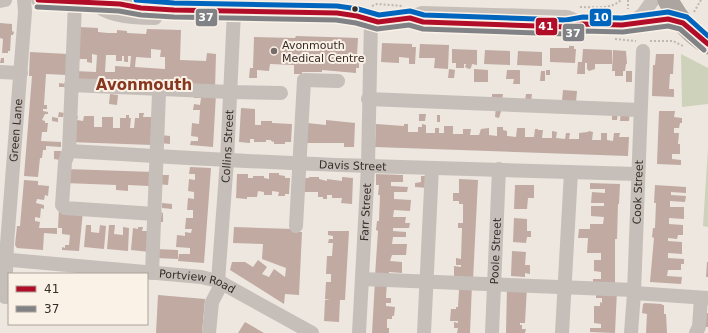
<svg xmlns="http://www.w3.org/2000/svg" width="708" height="333" font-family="'DejaVu Sans',sans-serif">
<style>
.green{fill:#ced2ba}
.building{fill:#c0aaa2;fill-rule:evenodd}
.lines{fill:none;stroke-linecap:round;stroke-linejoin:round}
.path{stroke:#beb7b2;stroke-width:2;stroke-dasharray:2 2;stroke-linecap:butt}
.minor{stroke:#c6bfb9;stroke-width:14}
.highway{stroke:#aca59f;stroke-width:21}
.bus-1-casing{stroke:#faf1e7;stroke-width:8}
.bus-2-casing{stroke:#faf1e7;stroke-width:8}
.bus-3-casing{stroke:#faf1e7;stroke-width:8}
.bus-1{stroke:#b10d28;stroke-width:5}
.bus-2{stroke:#808285;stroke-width:5}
.bus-3{stroke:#0065bd;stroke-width:5}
.bus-dot{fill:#372c27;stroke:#faf1e7;stroke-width:1.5}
.poi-dot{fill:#776d68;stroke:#faf1e7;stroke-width:1.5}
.labels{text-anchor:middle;stroke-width:4;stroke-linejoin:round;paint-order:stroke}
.poi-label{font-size:11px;fill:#372c27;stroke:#faf1e7;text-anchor:start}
.street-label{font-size:11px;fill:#372c27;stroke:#faf1e7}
.district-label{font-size:15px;font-weight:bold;fill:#87361f;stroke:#faf1e7}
.line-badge{stroke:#faf1e7;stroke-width:1.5}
.badge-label{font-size:11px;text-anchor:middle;font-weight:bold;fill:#fff}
</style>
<rect width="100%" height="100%" fill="#ede7e0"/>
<path class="green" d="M681 54 708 68V104L682 107Z
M708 148V227L703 226Z"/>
<path class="building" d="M0 23 12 24V31L14 32 13 35H11L10 51H8V53H2L3 39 0 38Z
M78 27 98 28V32L108 33H117V30L127 31V33L146 34 147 29 181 30 180 60 206 61 207 53 216 54 215 89 74 82 75 71 96 72 97 55 92 54V63L87 62V59H76ZM151 49 161 50 160 57H165V69L135 67 136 57 151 58ZM106 55H116V61H122V56H124V61L125 62H128V56H131L130 67 115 66V72H105Z
M296 36 358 38 357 56H359V68H356V73L322 70V72H302V74H294V65L270 64 269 71 257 70V78H249L250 68H253L254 37 295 38Z
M382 43 412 44V47H416L415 64H409V58L399 57V63L381 62Z
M420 44 449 45 448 69 434 68 435 58H419Z
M569 46H574V49H576L575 63 550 62V48H569Z
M452 49 477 50V65L472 64 471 68 469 69 465 67 466 64H464V68H456V63H452Z
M583 49 612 50V64H595V69L589 71 587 69V63H585V74H577L578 62H582Z
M485 50 510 51V65L484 64Z
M613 50 626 51 627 64H626L625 71H623V76H615V71H612Z
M518 51 542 52V66L517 65Z
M30 52 68 54 67 75 46 74 44 105H47V109H43V111L48 112V114H45L42 120 45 121V123H48L47 132H42L41 141 61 142V147L46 146V150H43L42 158H40L38 177 24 176 32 76H29Z
M656 54H674L673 74H670L669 89H674V97L652 96 653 65H655Z
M1 58H4V63H0Z
M449 69 455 70 454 78H448Z
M474 69 488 70V82H474Z
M507 70H520V84H513L514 79H506Z
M546 70H550V75H546Z
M541 71H545V81H540Z
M626 71H632V82H626Z
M59 83 67 84 66 87H59Z
M563 90 577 91 576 102 562 101Z
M194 92 216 94 213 147 190 145 191 141H198V137L191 136 192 123 199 124 200 110H193L194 104 200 105 201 98H194Z
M110 94 118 95 117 105 109 104Z
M492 94H503L502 100 492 99Z
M526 94H532L531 101 525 100Z
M496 107 502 108 499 118 495 117Z
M241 108 255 109V125H261V121H272V123L292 124 291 142H285V144H274V142L271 141V140H266V142H254V139H250V143L239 142Z
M621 110 630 111 629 121H620Z
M612 111 618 112 617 120H612Z
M659 111H675L674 117 682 118V123H680L679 128H674V133H679L678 144H680V154H672V159L681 160V165L657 164Z
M59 112 64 113 63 117H58Z
M139 113H144L143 117H153L152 145 70 142 73 116H78L77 120 83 121 84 116H94V127H102V117H113V128H120V118H126V115H129V118H131L130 128H134L135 118H139Z
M419 114H426L425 121H419Z
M437 115H440V122H437Z
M52 117 58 118V122L52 121Z
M326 120 355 123 354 147H344V143H306L307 123 326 125Z
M376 124 404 126V124H408V132H418V127H422V124L426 125V133H435V128H439V133H444V126H453V134H463V129H471L470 135H479L481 129 489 128V135L497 136V127H503V130L507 131V136L516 137 517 128H525V137H534L535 129H538V130H543L542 138H552V131L557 132 556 138 565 139 566 133H570L569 139H579V133L588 132 589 131 593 132 592 140H601V133H607V140L613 141 614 133H620L619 137H629L628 156 375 147Z
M160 135 170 136V144L160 143Z
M54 151H61L60 160 54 159Z
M190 167 211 168 204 263 178 261 179 254H190V248L176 247 177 235 185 236V232L191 233 192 229H185L186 218H193V210H187L188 198 194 199V192L188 191 189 179 195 180V174H189Z
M66 169 154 172 149 186 128 185V191L116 190V185L65 183Z
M269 173H279V175L285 176V178H290L289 194H285V196H278L279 192 272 191V195H264V192L258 191 257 197H247V199L236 198 237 174H248V178H253V176H264V178L269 179Z
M376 174 403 175V182H391V186L408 187 407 192H394V199L411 200 410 211 394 210 393 217H406L405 223H410L409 228H393V231L406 232V237H393L392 244H407L406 255H392L390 261 402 262V273L389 272V276H375L378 231 376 230 377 221H379L380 195H378L379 185H376Z
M158 175H169L168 185 157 184Z
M421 176H429V188L415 187V183L421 182Z
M309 177H319V179L327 181V179L342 181V177L353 178 352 204 341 203 342 198H332V195H327V199H323V197H318V192H304V178H309Z
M459 179 478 180 473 280 454 279V266L461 267V265H456V258L461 259 462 228H458V223H463V204H459V201H453V193H459Z
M24 180 38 181V185L49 186 48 196 45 195 44 200 37 199 36 203 44 205V209L41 208 40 218 35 217V221L40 222 39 228H57V234L44 233 43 250 17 248 15 245 17 226H20Z
M590 183 620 184 619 204H618L617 239H615V285L593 284V279H601V272L594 271V260H601V253H587L588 238H578L579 229H590V224H603L604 217 591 216V206H604V203H591L592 192 605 193V189H590Z
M515 185H534V198H528L527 209H514Z
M655 185 686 187V193L671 192V195L686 196 685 202 670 201V207H684V219L669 218V224L683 225V235H678L677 239 668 238V241L682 242V254L668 253V258L684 259V264H681V270H668L667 276 682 277 681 284 650 282 654 238 652 237 653 228H655L656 203H654Z
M162 203 172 204V209L162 208Z
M59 209 83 211 79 251 62 250V247L65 248V245H69L70 235 62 234V228H58Z
M157 212 163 213V222H157Z
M514 218 527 219V231H531V237H527L526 243 513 242Z
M86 225H91V232L99 233 100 225 106 226 104 249 84 247Z
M109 225H115L114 234 123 235V227L129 228 128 251 107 249Z
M138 227H143L142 231H147L150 252 131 250 133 228 138 229Z
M234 227 294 229V232H302L299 295 285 294 284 304 230 270 232 262H245L253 267 258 260 267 267 262 274 269 277 274 269 285 277 286 268 262 259 263 244 233 243Z
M328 231H349L345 300H340L339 322 324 321 325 300H330L325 299 326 282H331V274H326L327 256H332L333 243H328L329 239H333V236L328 235Z
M156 249 178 250V259L156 258Z
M512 251 526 252 525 265H530V274L525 273V277L511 276Z
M707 262H708V277H706Z
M375 281H387L386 298H391V303H386V306L395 307 394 316H392V319H387V328H389V333H372Z
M457 284H472L470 333H457L458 328H454V322L458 323V321H450L451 309H456V307H458L459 290H457Z
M507 285 527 286 525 323H520V325H522V329H526L525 333H506Z
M617 290 615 333 590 332V328H601V324L594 323V306H600V302L602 303V298H596V294Z
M158 295 205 299 202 333H156Z
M645 303 662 304V305H664V314H666L667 333H646L647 314 642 313 643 304Z
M704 313H708V327H704Z
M245 322 264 333H238Z"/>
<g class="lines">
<path class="path" d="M628 0V9
M372 6 377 4 403 6
M580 7C594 7 610 10 621 0
M694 12 701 0
M615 39 636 41
M650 41H673L683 46"/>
<g class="minor">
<path d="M38 0 61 2 120 4 141 8 174 10 263 11 337 13 357 16 378 22 410 18 422 13 567 17 583 24"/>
<path d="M0 1 5 0"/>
<path d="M75 3 69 151 65 162 62 205 65 208 155 214"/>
<path d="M97 5C108 17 139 18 155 18"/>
<path d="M425 23 566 27 583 24 608 25H622L661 19 675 20 683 23"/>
<path d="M631 23 643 14 653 0"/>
<path d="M0 72 21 73"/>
<path d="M71 85 230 92 281 93"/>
<path d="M368 99 640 110"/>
<path id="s1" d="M69 151C168 157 268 163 368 166 458 169 547 171 637 174"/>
<path d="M296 226 304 80 338 81"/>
<path id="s2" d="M0 259 201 277 218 281 312 333"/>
<path d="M152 273 159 93"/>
<path d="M362 279 634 290"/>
<path id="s3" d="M218 281 227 160 234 11"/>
<path d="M634 293 708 298"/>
<path id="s4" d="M5 297 7 244 25 12 24 0"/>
<path d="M209 333 212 302 222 283"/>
<path id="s5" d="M359 333 368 166 371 20"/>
<path d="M424 333 432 168"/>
<path id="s6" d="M492 333 499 169"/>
<path d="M562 333 571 172"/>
<path id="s7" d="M631 333 634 293 643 51"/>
<path d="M696 333 699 327 701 298"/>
</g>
<path class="highway" d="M668 0C677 18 691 34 708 44"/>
<defs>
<path id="bus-1" d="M38 0 120 4 141 8 174 10 337 13 357 16 378 22 410 18 423 22 566 27 583 24 622 25 668 19 683 23 708 44"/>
<path id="bus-2" d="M37 7 119 11 141 15 174 17 336 20 356 23 377 29 409 25 423 29 566 34 583 31 623 32 668 26 680 29 704 50"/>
<path id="bus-3" d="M136 0 174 3 337 6 358 9 379 15 410 11 424 15 566 20 583 17 622 18 668 12 687 17 708 36"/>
</defs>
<use href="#bus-1" class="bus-1-casing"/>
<use href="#bus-2" class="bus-2-casing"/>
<use href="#bus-3" class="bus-3-casing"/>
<use href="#bus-1" class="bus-1"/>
<use href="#bus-2" class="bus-2"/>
<use href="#bus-3" class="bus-3"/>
</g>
<circle class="bus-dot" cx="355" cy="9" r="3.5"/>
<circle class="poi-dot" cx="274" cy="51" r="4"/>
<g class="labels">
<g class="poi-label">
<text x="282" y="49">Avonmouth<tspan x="282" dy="13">Medical Centre</tspan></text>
</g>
<g class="street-label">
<text dy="4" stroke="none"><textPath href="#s4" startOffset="167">Green Lane</textPath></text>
<text dy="4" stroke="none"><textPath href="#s3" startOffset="135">Collins Street</textPath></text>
<text dy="4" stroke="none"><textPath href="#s1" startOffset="284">Davis Street</textPath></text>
<text dy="4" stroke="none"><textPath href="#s7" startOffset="141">Cook Street</textPath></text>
<text dy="4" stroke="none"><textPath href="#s5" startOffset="121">Farr Street</textPath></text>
<text dy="4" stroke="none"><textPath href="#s6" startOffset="82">Poole Street</textPath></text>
<text dy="4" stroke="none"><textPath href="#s2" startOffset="199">Portview Road</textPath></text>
</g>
<g class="district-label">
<text x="144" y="90">Avonmouth</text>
</g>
</g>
<g class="line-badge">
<rect x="589" y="8" width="23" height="19" rx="4" fill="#0065bd"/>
<rect x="195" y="8" width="23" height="19" rx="4" fill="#808285"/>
<rect x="535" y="17" width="23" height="19" rx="4" fill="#b10d28"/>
<rect x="562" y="23" width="23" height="19" rx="4" fill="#808285"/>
</g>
<g class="badge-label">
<text x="601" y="21">10</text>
<text x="206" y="21">37</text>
<text x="546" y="30">41</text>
<text x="573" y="37">37</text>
</g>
<rect x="8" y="273" width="140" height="52" fill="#faf1e7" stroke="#aca29a"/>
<rect x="16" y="286" width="20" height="6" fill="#b10d28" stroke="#aca29a"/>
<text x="44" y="293" font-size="12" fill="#372c27">41</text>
<rect x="16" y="306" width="20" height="6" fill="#808285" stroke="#aca29a"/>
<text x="44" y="313" font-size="12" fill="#372c27">37</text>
</svg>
